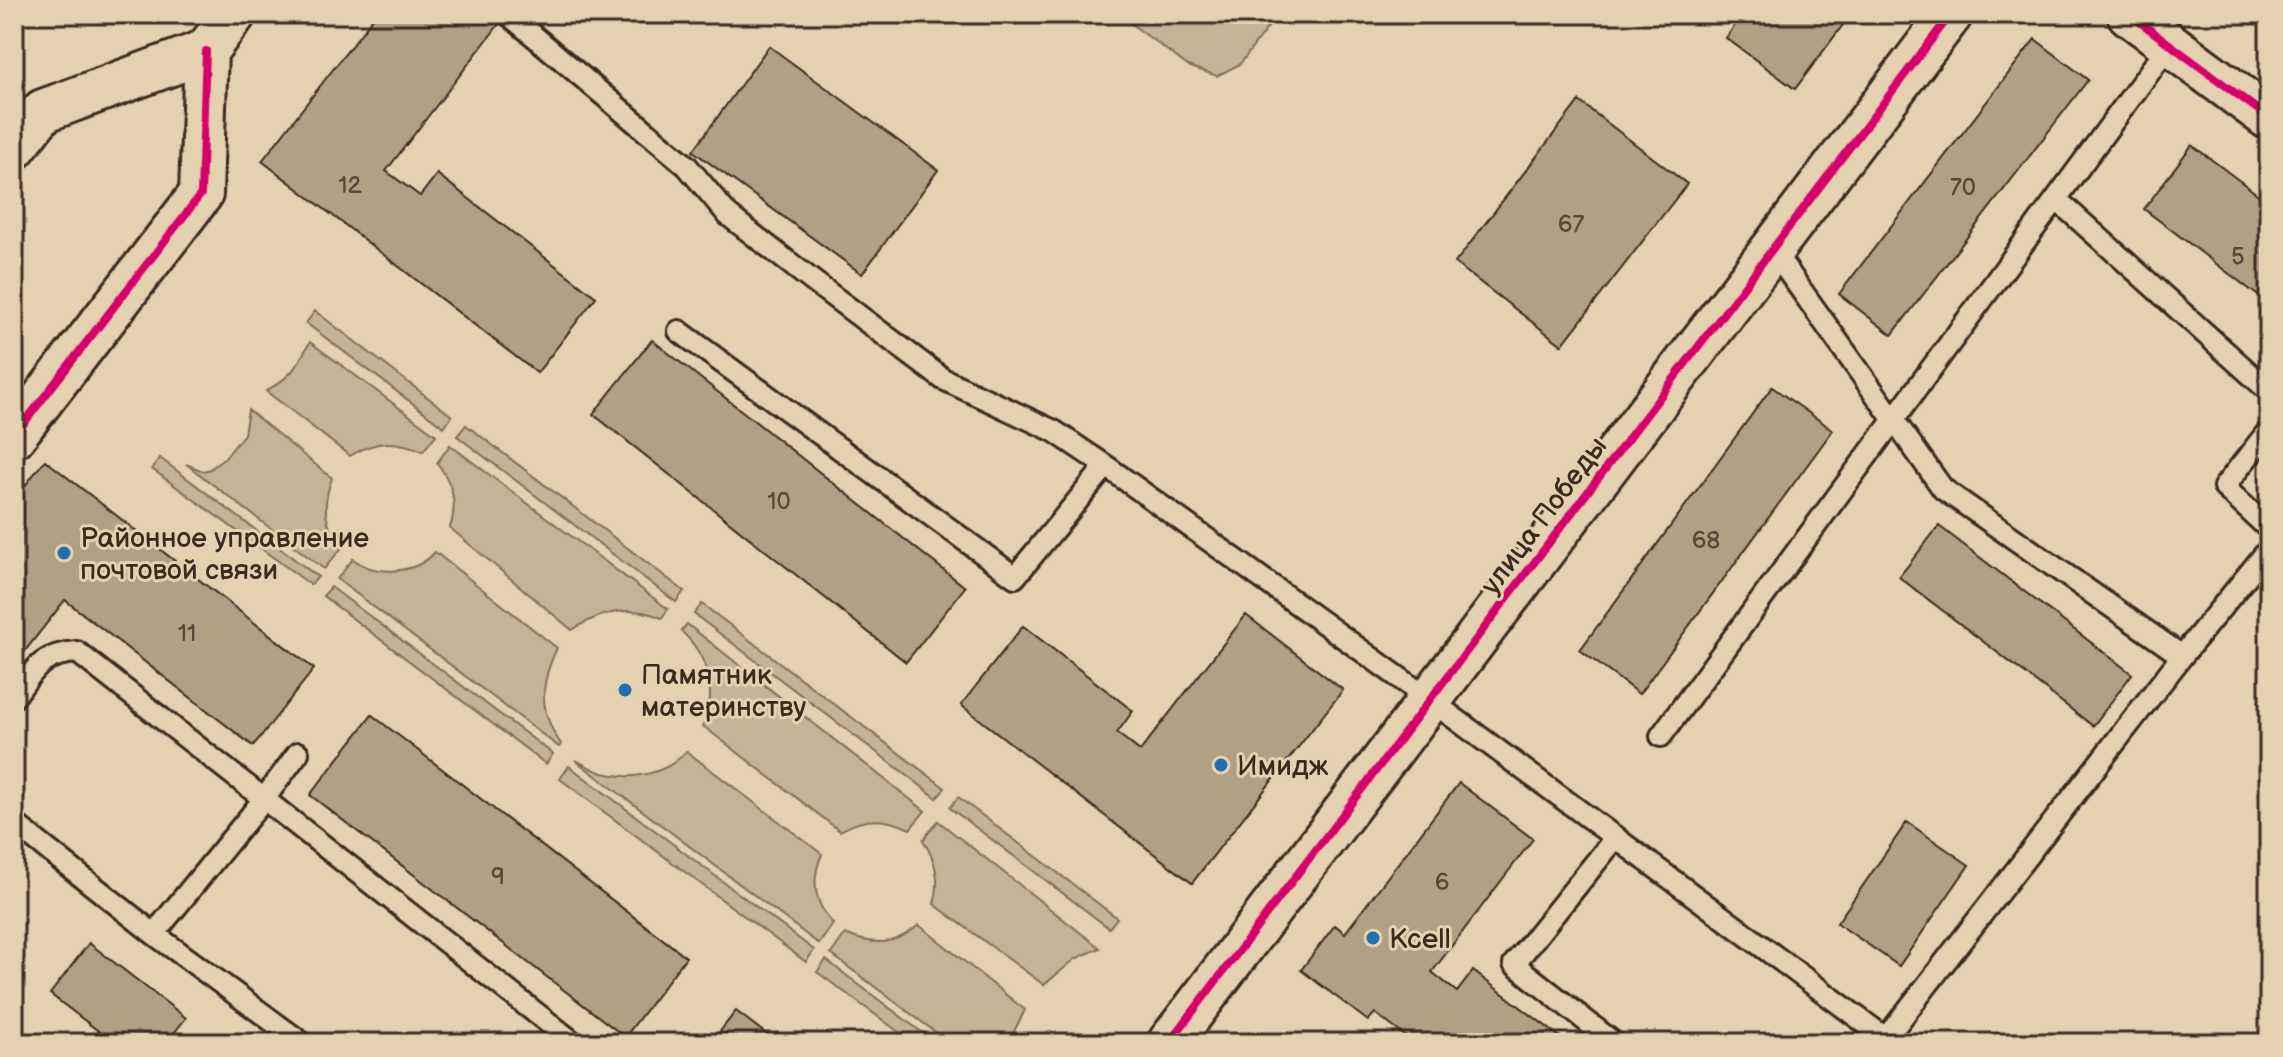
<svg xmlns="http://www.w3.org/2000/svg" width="2283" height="1057" font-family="'Balsamiq Sans',sans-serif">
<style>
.green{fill:#c5b395;stroke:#806e5a;stroke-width:2}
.building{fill:#b2a084;stroke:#3b2a1e;stroke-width:2}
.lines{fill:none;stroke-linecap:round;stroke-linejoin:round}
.service-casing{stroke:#3b2a1e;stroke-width:26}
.minor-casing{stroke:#3b2a1e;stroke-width:48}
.service{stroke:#e4d1af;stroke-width:20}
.minor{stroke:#e4d1af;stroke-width:42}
.cycleway-casing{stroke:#e4d1af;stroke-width:13}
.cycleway{stroke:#d6006c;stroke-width:8}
.poi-dot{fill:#1f6fb2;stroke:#e4d1af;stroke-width:3}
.labels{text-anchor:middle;stroke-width:6;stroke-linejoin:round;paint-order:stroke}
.number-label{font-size:24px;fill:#594838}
.street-label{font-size:28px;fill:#3b2a1e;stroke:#e4d1af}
.poi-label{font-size:28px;fill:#3b2a1e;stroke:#e4d1af;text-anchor:start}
</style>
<rect width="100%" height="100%" fill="#e4d1af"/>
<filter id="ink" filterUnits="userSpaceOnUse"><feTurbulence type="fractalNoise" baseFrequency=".0125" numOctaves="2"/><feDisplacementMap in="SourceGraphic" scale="16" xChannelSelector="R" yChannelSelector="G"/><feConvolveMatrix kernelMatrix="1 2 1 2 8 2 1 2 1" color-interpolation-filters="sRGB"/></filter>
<g filter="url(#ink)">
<path class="green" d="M1118 14H1278L1240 64 1217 76 1188 66Z
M315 311 452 416 444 427 306 323Z
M310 342 436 435 423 451C394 439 376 440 350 456L266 391C292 376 296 368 310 342Z
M248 410 332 478C321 507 325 524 341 549L324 569 186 464 203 471 210 469 225 458 244 434Z
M466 425 684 591 676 602 457 436Z
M450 445 668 609 662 618C630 604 600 612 572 630L450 528C458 504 452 482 437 463Z
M160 458 318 577 311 585 152 469Z
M435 552 557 648C540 683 538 711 561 744L559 747 337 579 353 559C376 577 416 574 435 552Z
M331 587 553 754 546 764 323 596Z
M702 604 945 788 937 798 694 614Z
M687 624 925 811 910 829C885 817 864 817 840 831L703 726C718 693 708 655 681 631Z
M686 751 822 854C811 879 814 903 833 924L819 944 575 760C583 763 594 771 603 773 631 781 668 774 686 751Z
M569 766 814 950 806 962 560 779Z
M958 797 1117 918 1109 928 950 808Z
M938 821 1100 948 1075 959 1044 985 934 904C941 880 936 861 923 840Z
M919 925 1025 1010 1008 1043H950L831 954 845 934C874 946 894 946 919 925Z
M826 960 936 1043H914L817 972Z"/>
<path class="building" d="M376 14H497L503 19 386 171 420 196 437 174 596 297 537 373 262 161Z
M1743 14H1851L1795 89 1726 38Z
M2035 39 2088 80 1892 335 1839 294Z
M769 46 938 170 862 274 693 151Z
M1579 101 1687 184 1562 345 1455 263Z
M2192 145 2269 203V304L2144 209Z
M652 340 965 587 906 662 593 414Z
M1772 387 1833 430 1639 694 1580 650Z
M45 460 314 669 253 746 65 600 14 665V500Z
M1939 526 2132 674 2093 726 1899 577Z
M1246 615 1343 690 1192 883 961 705 1023 626 1133 711 1117 733 1140 751Z
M372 715 686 957 625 1037 310 795Z
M1459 783 1533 839 1432 972 1457 992 1473 971 1568 1043H1414L1375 1013 1368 1021 1301 970 1335 925 1345 933Z
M1907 822 1969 865 1899 966 1837 923Z
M89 943 186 1018 166 1043H114L50 994Z
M736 1011 778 1043H711Z"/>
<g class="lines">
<defs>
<path id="service" d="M508 14 687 166 728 215 814 282 943 379 1054 431 1106 466 1430 700 1892 1043
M2056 199 2269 391
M1772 249 1943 489 2182 656 1886 1038
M679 331 1015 577 1106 466
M2269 430 2224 487 2269 529
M2182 656 2269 549
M14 697C34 670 41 654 77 652L264 799 298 753
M1661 736 2170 44
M14 823 154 934 302 1043
M154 934 264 799 574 1043
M1614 1043 1514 964 1616 837"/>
<path id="minor" d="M2129 14 2269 118
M14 148 43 111 206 51 234 14
M14 436 201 194 206 51
M1169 1043 1951 14"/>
</defs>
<use href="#service" class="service-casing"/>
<use href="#minor" class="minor-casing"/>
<use href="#service" class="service"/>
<use href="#minor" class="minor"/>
<defs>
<path id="cycleway" d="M2129 14 2269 118
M14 436 201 194 206 51
M1169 1043 1951 14"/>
</defs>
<use href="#cycleway" class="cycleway-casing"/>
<use href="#cycleway" class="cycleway"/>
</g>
</g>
<g class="poi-dot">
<circle cx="64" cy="553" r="8"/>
<circle cx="625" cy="690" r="8"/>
<circle cx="1221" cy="765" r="8"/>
<circle cx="1373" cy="938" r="8"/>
</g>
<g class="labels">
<g class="number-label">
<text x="350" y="193">12</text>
<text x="1963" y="195">70</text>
<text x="1571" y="232">67</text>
<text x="2238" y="264">5</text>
<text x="779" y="509">10</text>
<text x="1706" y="548">68</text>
<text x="187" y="641">11</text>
<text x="498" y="884">9</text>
<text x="1442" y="890">6</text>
</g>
<g class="street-label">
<text transform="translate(1543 515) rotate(-53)" y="10">улица Победы</text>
</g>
<g class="poi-label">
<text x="80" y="547">Районное управление<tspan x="80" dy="32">почтовой связи</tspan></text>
<text x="641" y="684">Памятник<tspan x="641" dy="32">материнству</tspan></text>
<text x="1237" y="775">Имидж</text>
<text x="1389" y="948">Kcell</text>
</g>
</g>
<rect width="2283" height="1057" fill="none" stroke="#e4d1af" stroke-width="48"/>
<rect x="24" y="24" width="2235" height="1009" fill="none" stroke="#3b2a1e" stroke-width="3" filter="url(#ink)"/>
</svg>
